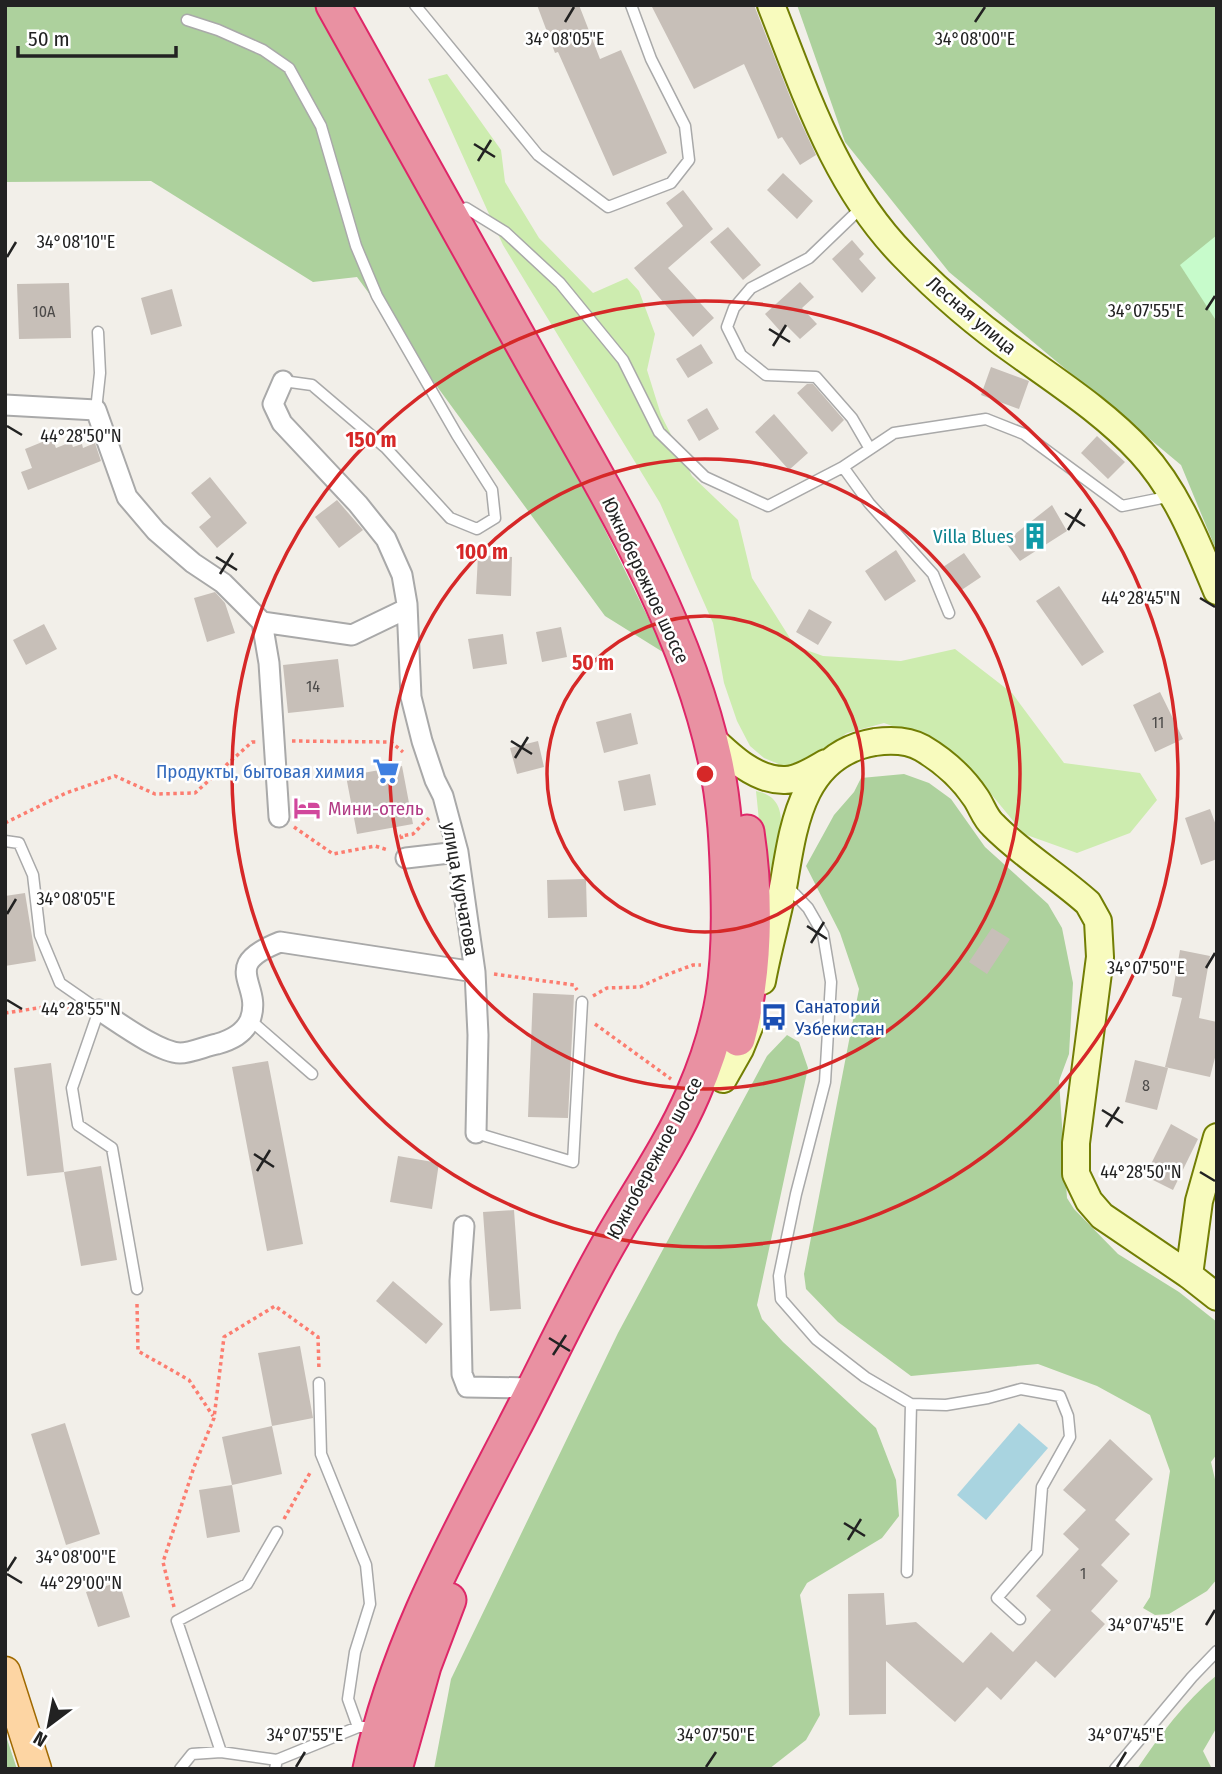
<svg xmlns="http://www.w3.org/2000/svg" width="1222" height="1774" font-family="'Fira Sans Condensed',sans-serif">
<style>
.grass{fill:#cdecaf}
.forest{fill:#add19d}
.park{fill:#c7fbcb}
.water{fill:#a9d4e0}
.building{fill:#c7bfb8}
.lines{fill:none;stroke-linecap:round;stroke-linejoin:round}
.lane-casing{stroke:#a9a9a9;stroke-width:13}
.street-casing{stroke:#a9a9a9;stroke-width:23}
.secondary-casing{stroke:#727e04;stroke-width:30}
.primary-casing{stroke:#a06900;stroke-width:33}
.highway-casing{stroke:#de2768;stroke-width:37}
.path{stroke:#fc7d70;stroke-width:3.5;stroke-dasharray:3.5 3.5;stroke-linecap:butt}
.lane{stroke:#fff;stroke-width:10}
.street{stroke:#fff;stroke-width:19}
.secondary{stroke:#f8fbbe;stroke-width:26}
.primary{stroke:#fdd5a3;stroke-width:30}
.highway{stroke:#e991a2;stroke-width:33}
.ticks{fill:none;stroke:#222;stroke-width:2.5}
.ring{fill:none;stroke:#d62828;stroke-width:3.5}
.labels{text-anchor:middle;stroke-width:5;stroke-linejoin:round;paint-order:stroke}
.number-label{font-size:16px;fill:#4b4948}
.street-label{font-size:19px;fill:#222;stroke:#fff}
.culture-label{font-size:19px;fill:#0d838f;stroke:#fff;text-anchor:end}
.shop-label{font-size:19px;fill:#366cbe;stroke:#fff;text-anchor:end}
.hotel-label{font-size:19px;fill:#b23c85;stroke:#fff;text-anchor:start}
.transit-label{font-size:19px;fill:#164399;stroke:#fff;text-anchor:start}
.ticks-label{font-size:18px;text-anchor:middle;fill:#222;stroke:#fff;stroke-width:5;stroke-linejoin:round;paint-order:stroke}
.centre{fill:#d62828;stroke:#fff;stroke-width:3.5}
.ring-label{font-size:21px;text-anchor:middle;font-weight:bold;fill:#d62828;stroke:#fff;stroke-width:5;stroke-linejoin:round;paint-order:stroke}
</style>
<rect width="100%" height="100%" fill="#f2efe9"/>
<path class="grass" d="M447 74 501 150 505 182 539 238 593 293 627 278 639 291 655 334 647 370 661 415 692 476 738 520 752 578 795 646 823 656 901 661 955 649 1012 693 1064 763 1140 773 1157 800 1130 833 1077 853 1024 834 987 789 929 739 884 723 847 733 798 767H786L764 758 750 746 737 721 724 683 713 623 660 503 503 245 428 79Z
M756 791C798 799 776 849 769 875L765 880Z"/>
<path class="forest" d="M5 5H317L515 347 666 654 605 616 357 277 313 282 151 181 5 182Z
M797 5H1217V552L1181 465 949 272 845 142Z
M904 774 929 783 951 799 985 847 1048 904 1062 928 1073 983 1069 1054 1059 1081 1067 1198 1074 1209 1118 1254 1179 1292 1217 1322V1454L1211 1462 1217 1488V1579L1207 1591 1169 1614 1155 1615 1143 1608 1150 1597 1170 1471 1150 1415 1097 1386 1038 1364 911 1376 838 1322 806 1289 804 1274 859 989 840 933 806 866 834 815 854 792 861 778Z
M787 1035 799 1042 808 1068 757 1305 762 1319 783 1342 876 1428 896 1480 899 1516 882 1538 807 1583 800 1595 820 1715 806 1740 769 1769H434L451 1679 618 1333 767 1056Z
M1217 1675V1727L1203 1751 1212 1769H1137C1161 1734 1184 1702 1217 1675Z
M5 1733 17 1769H5Z"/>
<path class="park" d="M1217 235V322L1180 265Z"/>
<path class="water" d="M1019 1423 1048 1448 986 1520 957 1495Z"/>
<path class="building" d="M537 5H579L600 59 621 50 667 153 613 176 558 52 555 53Z
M651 5H754L796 112 816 155 800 165 782 137 778 139 744 64 694 89Z
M783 173 813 201 797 219 767 190Z
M683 190 713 229 668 268 714 318 693 337 634 268 683 226 666 203Z
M728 227 761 265 743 280 710 242Z
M852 240 864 254 859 259 876 278 862 293 832 259Z
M800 282 814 297 802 308 817 324 800 339 787 326 781 332 765 314Z
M69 283 71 338 19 339 17 284Z
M172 289 182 326 151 335 141 298Z
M701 344 713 363 688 378 676 359Z
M991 367 1029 381 1019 409 981 395Z
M807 384H813L844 420 832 432 797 393Z
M707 408 719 429 699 441 687 420Z
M774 414 808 453 789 470 755 432Z
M1097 436 1125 462 1108 479 1081 453Z
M52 438 56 448 71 442 73 447 82 444 83 448 95 443 101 461 28 490 21 472 32 468 25 449Z
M210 477 247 523 217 548 199 527 211 517 191 493Z
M337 500 363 530 339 548 315 517Z
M1052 505 1067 531 1020 561 1005 542Z
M896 550 916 581 885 601 865 571Z
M964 553 981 577 960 591 943 567Z
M478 555 512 557 511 596 476 594Z
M1059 586 1104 652 1082 666 1036 601Z
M215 592 225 603 235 633 207 642 194 598Z
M809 609 832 622 818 645 796 632Z
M44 624 57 649 26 665 13 640Z
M561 627 567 657 542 662 536 632Z
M503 634 507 664 473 669 468 639Z
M338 659 344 707 288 713 283 665Z
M1160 692 1183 739 1155 752 1133 705Z
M631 713 638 744 604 753 596 722Z
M538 741 544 767 517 774 510 748Z
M402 766 413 824 357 834 346 776Z
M650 774 656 805 624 811 618 781Z
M1210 809 1217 828V859L1201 865 1185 818Z
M586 879 587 917 548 918 547 880Z
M25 893 36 961 5 966V896Z
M992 928 1010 939 987 974 969 962Z
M1180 950 1210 956 1199 1018 1217 1022V1050L1210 1077 1165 1067 1182 998 1172 996Z
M533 993 574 995 568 1118 528 1117Z
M1135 1060 1168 1068 1157 1110 1125 1102Z
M268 1061 303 1244 267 1251 232 1067Z
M51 1063 64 1172 27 1176 14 1068Z
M1171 1124 1198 1139 1173 1190 1145 1176Z
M398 1156 439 1163 432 1209 390 1202Z
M101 1166 117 1260 81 1266 64 1172Z
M514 1210 521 1309 490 1311 483 1212Z
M393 1281 443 1324 426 1344 376 1301Z
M300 1346 313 1418 272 1426 258 1353Z
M65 1423 100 1534 66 1545 31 1434Z
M272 1426 282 1474 232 1485 222 1437Z
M1110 1439 1153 1479 1115 1520 1130 1534 1101 1565 1118 1581 1091 1611 1105 1624 1055 1678 1036 1661 1001 1700 987 1687 955 1722 886 1661V1714L849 1715 848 1594 884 1593 886 1625 916 1622 963 1663 991 1632 1013 1652 1051 1610 1036 1596 1079 1549 1063 1534 1086 1510 1063 1490Z
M232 1485 240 1532 207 1538 199 1490Z
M119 1582 130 1617 98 1627 86 1592Z"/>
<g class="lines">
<defs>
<path id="lane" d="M415 5 538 155 608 207 671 183 689 160 685 126 651 59 631 5
M187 20 218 30 263 50 289 68 321 126 356 246 377 296 457 435 492 490 495 518 477 529 450 518 386 448 312 385 283 381
M862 207 809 258 751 288 734 308 727 327 741 355 766 375 816 377 852 418 870 449
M466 208 505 232 560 283 623 360 659 432 705 477 768 506 843 467
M96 410 100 373 98 332
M949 613 933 574 869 503 843 467 894 433 986 419 1024 434 1122 506 1172 496
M5 841 19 843 33 875 40 935 60 983 99 1010 72 1088 78 1125 112 1148 137 1289
M786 885 808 908 823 934 831 982 825 1082 796 1194 779 1276 781 1299 816 1339 865 1377 911 1404 946 1405 988 1398 1021 1389 1060 1396 1068 1416 1070 1437 1042 1487 1037 1552 997 1598 1020 1619
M250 1020 312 1074
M476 1133 573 1162 582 1002
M319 1383 321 1454 366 1565 370 1604 355 1652 348 1699 358 1727
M907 1572 911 1404
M221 1752 177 1621 247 1584 277 1532
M180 1769 192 1754 221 1752 277 1760
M275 1769 277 1760 358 1727H364
M1115 1769 1192 1677 1217 1651"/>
<path id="street" d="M283 381 273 404 282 423 358 504 386 539 402 575 407 604 411 697 422 741 435 780 443 796 458 852 475 972 478 1035 476 1133
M5 405 96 410 127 497 156 531 193 563 223 583 262 622 269 663 279 817
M262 622 352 635 406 609
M406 858 458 852
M99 1010C118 1022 158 1052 180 1053 191 1053 206 1046 217 1044 231 1040 244 1034 250 1020 264 983 217 967 280 942L475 972
M464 1226 460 1281 462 1374 467 1387 534 1388"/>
<path id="secondary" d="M771 5C806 94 836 187 904 256 939 292 977 325 1017 353 1060 384 1105 413 1141 452 1177 491 1197 543 1217 591
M709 736C729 755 755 781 785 780 799 780 814 770 826 763
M762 981C768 948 778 915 784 882 794 822 803 754 875 742 890 740 908 740 922 748 944 761 962 777 976 798 982 807 985 818 993 825 1021 854 1058 876 1088 903L1098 921 1100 957 1076 1143V1174L1089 1201 1102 1216 1189 1275 1217 1297
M723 1079 740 1049 751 1022
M1189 1275 1199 1201 1217 1137"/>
<path id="primary" d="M5 1672 36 1769"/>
<path id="highway" d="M333 5C398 121 463 238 528 354 600 483 683 613 715 759 725 804 727 849 728 895 730 971 724 1023 693 1094 671 1145 639 1191 612 1238 576 1300 546 1366 513 1429 456 1539 396 1646 370 1769
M738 1039C756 973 757 899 747 832
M395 1769 424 1666 449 1600"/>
</defs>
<use href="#lane" class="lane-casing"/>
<use href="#street" class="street-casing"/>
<use href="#secondary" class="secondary-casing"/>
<use href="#primary" class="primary-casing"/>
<use href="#highway" class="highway-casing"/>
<path class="path" d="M292 741 391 742 403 752
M5 823 66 793 115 776 155 794 195 793 252 742H256
M294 827 333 854 375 846 388 850
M402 839 401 836 413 834 429 818
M494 974 574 985 577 990
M593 996 607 988 640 987 666 975 693 965H701
M5 1013 45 1007 69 1008
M595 1024 671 1079
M137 1304 138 1351 189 1380 213 1416
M284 1519 311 1471
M174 1607 163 1562 194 1467 214 1418 224 1337 275 1306 318 1337 319 1370"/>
<use href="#lane" class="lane"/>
<use href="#street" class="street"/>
<use href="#secondary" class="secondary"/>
<use href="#primary" class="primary"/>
<use href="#highway" class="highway"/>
</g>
<path class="ticks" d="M565 22 574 7M975 22 985 7M474 144 495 157M478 161 491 140M7 257 16 242M1206 310 1215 296M769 329 790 342M773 346 786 325M7 426 22 435M1065 513 1085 526M1068 530 1081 509M216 557 237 570M220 574 233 553M1200 598 1215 607M511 741 532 754M515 758 528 737M7 914 16 899M807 926 827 939M811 943 824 922M1206 968 1215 953M7 1000 22 1009M1102 1110 1123 1123M1106 1127 1119 1107M254 1154 274 1167M257 1171 270 1150M1200 1172 1215 1181M549 1338 570 1351M553 1355 566 1335M844 1523 865 1536M848 1540 861 1519M7 1571 16 1557M7 1574 22 1583M1206 1625 1215 1610M296 1767 305 1752M706 1767 716 1752M1117 1767 1126 1752"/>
<g class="ring">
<circle cx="705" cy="774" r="158"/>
<circle cx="705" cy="774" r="315"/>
<circle cx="705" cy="774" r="473"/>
</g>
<defs>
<symbol id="building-bare" viewBox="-9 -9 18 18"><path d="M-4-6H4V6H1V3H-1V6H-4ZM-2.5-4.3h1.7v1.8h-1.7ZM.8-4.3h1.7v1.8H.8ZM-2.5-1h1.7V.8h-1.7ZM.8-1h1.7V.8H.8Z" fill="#0f9aa8" stroke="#fff" stroke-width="2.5" paint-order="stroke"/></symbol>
<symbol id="supermarket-bare" viewBox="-9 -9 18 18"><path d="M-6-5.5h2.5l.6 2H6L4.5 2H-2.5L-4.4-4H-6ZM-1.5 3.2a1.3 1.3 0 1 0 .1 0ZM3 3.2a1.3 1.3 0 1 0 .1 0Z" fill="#3f7fe0" stroke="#fff" stroke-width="2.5" paint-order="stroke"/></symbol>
<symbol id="hotel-bare" viewBox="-9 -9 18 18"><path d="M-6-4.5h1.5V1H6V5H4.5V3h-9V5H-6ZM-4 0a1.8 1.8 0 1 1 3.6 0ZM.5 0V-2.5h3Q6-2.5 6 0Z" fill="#d1479c" stroke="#fff" stroke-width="2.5" paint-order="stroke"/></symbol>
<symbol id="bus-bare" viewBox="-9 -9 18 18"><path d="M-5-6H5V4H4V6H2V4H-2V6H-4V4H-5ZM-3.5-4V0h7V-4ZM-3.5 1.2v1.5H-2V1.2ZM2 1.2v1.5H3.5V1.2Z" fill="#1a4fb4" stroke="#fff" stroke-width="2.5" paint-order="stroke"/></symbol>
</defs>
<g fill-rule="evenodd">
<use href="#building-bare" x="1016" y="517" width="38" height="38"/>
<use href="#supermarket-bare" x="367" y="752" width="38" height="38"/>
<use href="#hotel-bare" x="288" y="789" width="38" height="38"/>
<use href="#bus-bare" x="755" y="998" width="38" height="38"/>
</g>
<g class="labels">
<g class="number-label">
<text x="44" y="317">10А</text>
<text x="313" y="692">14</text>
<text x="1158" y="728">11</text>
<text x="1146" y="1091">8</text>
<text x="1083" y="1579">1</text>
</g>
<g class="street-label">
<text transform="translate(972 315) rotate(40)" y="7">Лесная улица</text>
<text transform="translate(646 580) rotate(65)" y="7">Южнобережное шоссе</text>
<text transform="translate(461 889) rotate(80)" y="7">улица Курчатова</text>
<text transform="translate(654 1158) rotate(-62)" y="7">Южнобережное шоссе</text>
</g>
<g class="culture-label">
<text x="1014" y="543">Villa Blues</text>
</g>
<g class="shop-label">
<text x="365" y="778">Продукты, бытовая химия</text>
</g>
<g class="hotel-label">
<text x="328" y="815">Мини-отель</text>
</g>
<g class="transit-label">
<text x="795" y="1013">Санаторий<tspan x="795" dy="22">Узбекистан</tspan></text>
</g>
</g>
<g class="ticks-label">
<text x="565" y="45">34°08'05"E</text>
<text x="975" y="45">34°08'00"E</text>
<text x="76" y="248">34°08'10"E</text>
<text x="1146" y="317">34°07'55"E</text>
<text x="81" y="442">44°28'50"N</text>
<text x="1141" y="604">44°28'45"N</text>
<text x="76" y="905">34°08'05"E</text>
<text x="1146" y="974">34°07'50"E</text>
<text x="81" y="1015">44°28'55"N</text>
<text x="1141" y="1178">44°28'50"N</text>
<text x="76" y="1563">34°08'00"E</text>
<text x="81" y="1589">44°29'00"N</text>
<text x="1146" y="1631">34°07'45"E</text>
<text x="305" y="1741">34°07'55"E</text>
<text x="716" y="1741">34°07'50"E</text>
<text x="1126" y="1741">34°07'45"E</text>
</g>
<circle cx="705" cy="774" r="10" class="centre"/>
<g class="ring-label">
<text x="371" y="447">150 m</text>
<text x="482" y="559">100 m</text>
<text x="593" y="670">50 m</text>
</g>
<rect width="1222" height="1774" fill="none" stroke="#222222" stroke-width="14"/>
<g transform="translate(49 1725) rotate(212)" stroke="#ffffff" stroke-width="5" paint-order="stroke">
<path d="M0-5L12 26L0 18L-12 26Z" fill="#222222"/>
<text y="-10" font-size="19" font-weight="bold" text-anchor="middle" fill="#222222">N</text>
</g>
<path d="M18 46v10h158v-10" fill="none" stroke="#222222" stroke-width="3.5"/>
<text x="28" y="46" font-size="21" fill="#222222" stroke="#ffffff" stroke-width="5" paint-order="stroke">50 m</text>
</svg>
